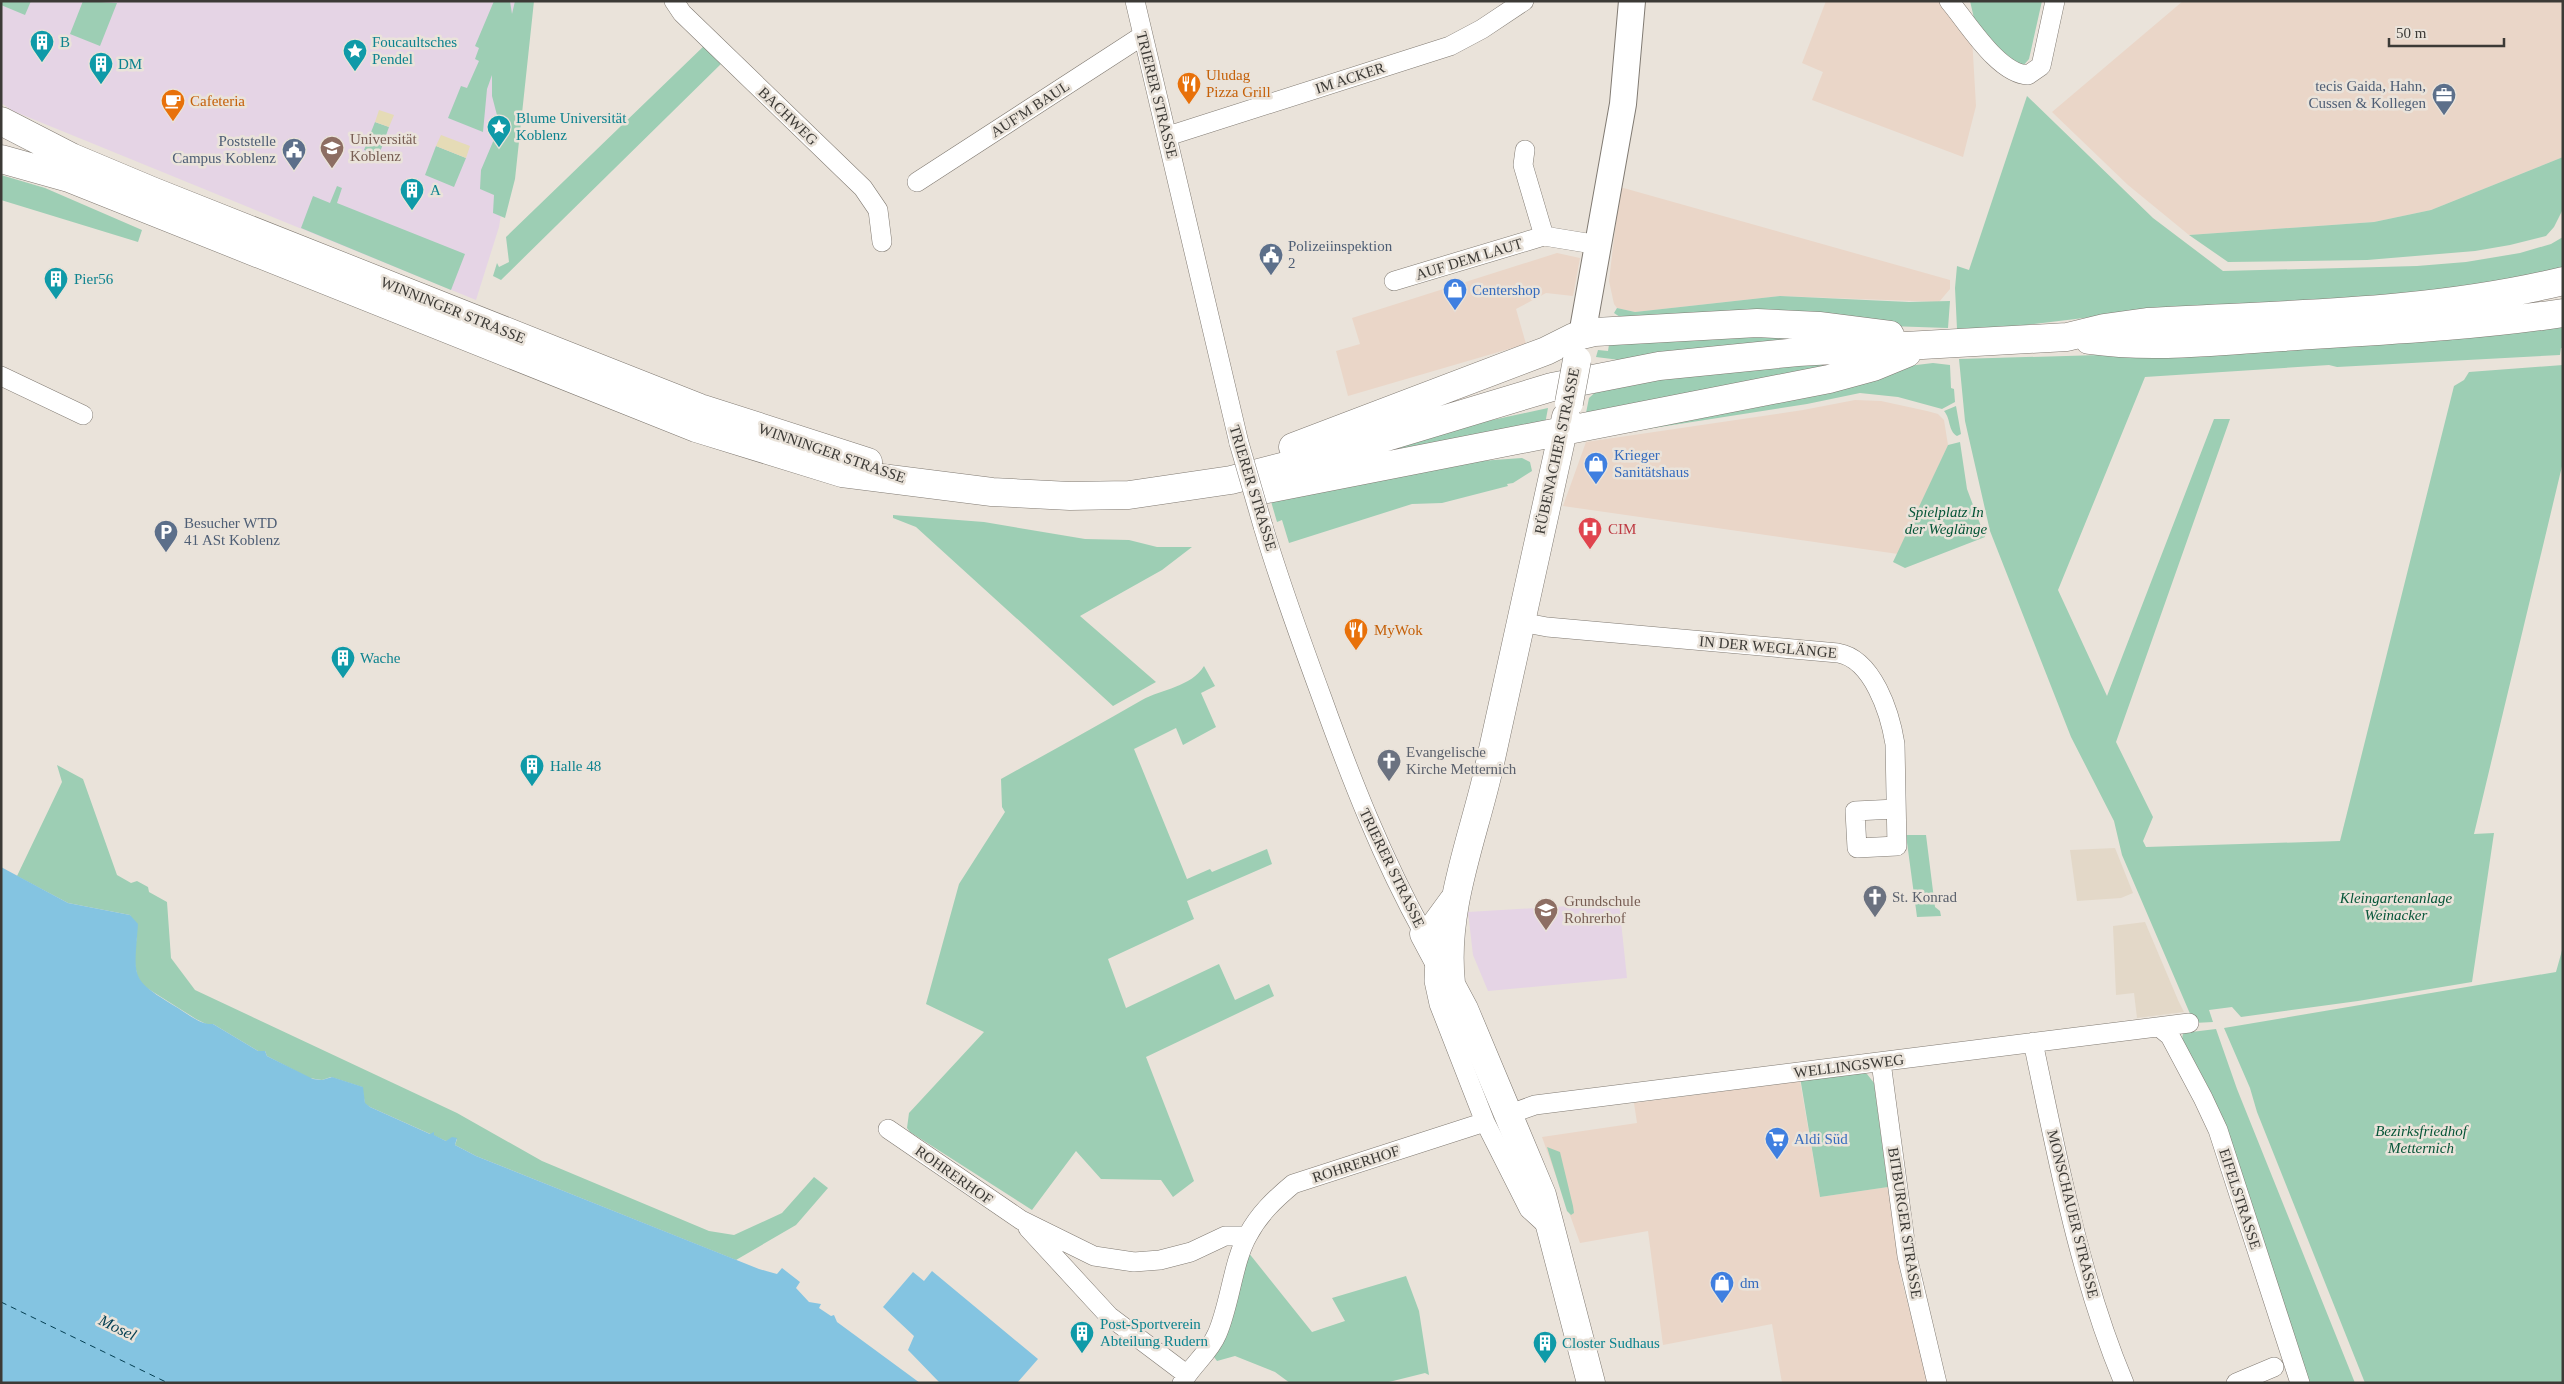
<svg xmlns="http://www.w3.org/2000/svg" width="2564" height="1384" font-family="Georgia,serif">
<style>
.commercial{fill:#ead6c8}
.built{fill:#e3d8c8}
.education{fill:#e5d4e5}
.green{fill:#9dceb4}
.sand{fill:#e5dbb6}
.water{fill:#84c4e1}
.lines{fill:none;stroke-linecap:round;stroke-linejoin:round}
.ferry{stroke:#043f52;stroke-width:1;stroke-dasharray:6 5;stroke-linecap:butt}
.street-casing{stroke:#807a72;stroke-width:20}
.secondary-casing{stroke:#807a72;stroke-width:28}
.primary-casing{stroke:#807a72;stroke-width:29}
.street{stroke:#fff;stroke-width:19}
.secondary{stroke:#fff;stroke-width:26}
.primary{stroke:#fff;stroke-width:28}
.street-bridge-casing{stroke:#807a72;stroke-width:20;stroke-linecap:butt}
.primary-bridge-casing{stroke:#807a72;stroke-width:29;stroke-linecap:butt}
.street-bridge{stroke:#fff;stroke-width:19}
.primary-bridge{stroke:#fff;stroke-width:28}
.labels{text-anchor:middle;stroke-width:5;stroke-linejoin:round;paint-order:stroke}
.culture-label{font-size:15px;fill:#0d838f;stroke:#eae3da;text-anchor:start}
.food-label{font-size:15px;fill:#c56008;stroke:#eae3da;text-anchor:start}
.street-label{font-size:15px;fill:#3c3a36;stroke:#eae3da}
.service-label{font-size:15px;fill:#4e5e75;stroke:#eae3da;text-anchor:end}
.education-label{font-size:15px;fill:#785e54;stroke:#eae3da;text-anchor:start}
.shop-label{font-size:15px;fill:#366cbe;stroke:#eae3da;text-anchor:start}
.park-label{font-size:15px;font-style:italic;fill:#065538;stroke:#eae3da}
.health-label{font-size:15px;fill:#be3a42;stroke:#eae3da;text-anchor:start}
.worship-label{font-size:15px;fill:#5b616d;stroke:#eae3da;text-anchor:start}
.water-label{font-size:16px;font-style:italic;fill:#043f52;stroke:#eae3da}
</style>
<rect width="100%" height="100%" fill="#eae3da"/>
<path class="commercial" d="M1826 1H1942L1972 37 1976 106 1963 157 1812 100 1823 72 1802 63Z
M2183 1H2563V157L2431 210 2374 222 2189 235 2128 185 2052 112Z
M1620 187 1950 280V289L1939 302 1780 296 1635 312 1617 308 1614 304 1609 281Z
M1557 253 1580 258 1573 296 1546 293 1516 309 1526 344 1348 396 1336 351 1360 344 1352 318Z
M1855 400 1881 401 1927 411 1938 414 1944 420 1948 445 1898 554 1563 506 1586 442 1803 410Z
M1800 1081 1820 1197 1888 1187 1901 1278 1929 1383H1782L1772 1324 1663 1345 1648 1231 1580 1243 1542 1137 1637 1123 1634 1103Z"/>
<path class="built" d="M2115 848 2133 893 2121 898 2077 901 2070 850Z
M2145 922 2178 1000 2184 1012 2137 1018 2134 993 2116 995 2113 926Z"/>
<path class="education" d="M1 1H530L522 83 499 227 476 300 13 111 1 103Z
M1619 903 1627 978 1488 991 1473 955 1468 912Z"/>
<path class="green" d="M1 1H31L25 15 1 5Z
M83 1 117 3 100 46 70 34Z
M494 1H510L512 14 515 1H534L515 179 505 218 493 213 494 195 480 189 481 170 495 137 498 119 492 96V75L487 89 483 132 448 118 461 86 467 88 479 61 475 59 479 48 475 46Z
M1970 1H2042L2029 59 2023 66 2017 65 1976 27Z
M706 44 724 61 501 280 493 276 497 263 499 267 509 262 506 237Z
M2027 96 2153 218 2223 271 2417 266 2466 262 2520 253 2551 244 2563 237V268L2460 293 2092 317 2018 326 1957 329 1955 288 1957 266 1969 270Z
M375 122 389 127 379 155 364 150Z
M436 146 466 158 454 187 425 175Z
M2563 157V209L2554 227 2546 236 2510 245 2475 251 2367 260 2228 262 2189 235 2374 222 2431 210Z
M1 175 45 188 142 230 138 242 1 200Z
M337 186 342 188 337 203 465 254 451 290 301 228 313 196 330 203Z
M1780 296 1909 302 1950 301 1948 328 1620 317 1614 313 1617 308 1635 312Z
M2563 324V348H2561L2560 355 2337 367 2329 365 2145 377 2058 590 2107 696 2214 419H2230L2116 742 2153 817 2143 841 2146 847 2340 841 2454 386 2464 380 2469 372 2563 365V462L2474 834 2494 833 2472 982 2358 1001 2241 1017 2232 1007 2209 1010 2213 1022 2194 1023 2122 855 2114 821 2071 737 1990 531 1965 421 1959 359 2134 354Z
M1702 331 1862 337 1620 360 1596 357 1598 350 1608 351 1610 338Z
M1851 361 1586 413 1589 398 1601 387 1683 373Z
M1933 363 1950 365 1951 388 1954 389 1955 402 1942 409 1898 397 1860 393 1807 404 1596 437 1900 367Z
M1956 406 1961 434 1957 436C1948 431 1951 419 1944 411Z
M1548 408 1545 424 1338 463 1469 425Z
M1960 442 1967 489 1985 537 1905 568 1893 562 1948 445Z
M1522 458 1530 462 1532 471 1513 483 1507 484 1508 486 1442 503 1412 504 1289 543 1282 520 1277 522 1270 498 1480 461Z
M893 515 984 522 1085 539 1129 540 1157 547H1192L1162 570 1080 616 1156 682 1113 706 916 527 893 518Z
M1204 666 1215 686 1201 693 1216 727 1183 745 1176 728 1134 749 1187 879 1210 869 1212 872 1267 849 1272 864 1187 901 1194 919 1108 959 1126 1008 1219 964 1235 1000 1269 984 1274 996 1146 1057 1194 1181 1173 1197 1161 1180 1101 1179 1076 1151 1032 1210 910 1132 907 1128 909 1113 984 1032 926 1004 959 884 1005 812 1002 807 1001 779C1048 753 1095 727 1142 700 1162 689 1191 687 1204 666Z
M57 765 83 779 117 875 131 883 137 881 148 887 149 892 167 902 171 958 195 990 457 1113 542 1161 709 1231 734 1235 782 1213 814 1177 828 1188 796 1225 736 1260 476 1156 455 1145 457 1139 446 1141 370 1107 365 1104 362 1087 331 1077 322 1080 309 1078 267 1056 265 1051H258L213 1024 208 1025 196 1019 142 985 137 975 134 959 137 934 130 915 68 903 17 876 62 782Z
M1906 835H1926L1935 907 1940 911 1941 916 1917 917Z
M2563 947V1383H2365L2257 1112 2250 1088 2224 1028 2556 972Z
M2216 1029 2237 1089 2355 1383H2309L2223 1121 2206 1083 2182 1040 2183 1033Z
M1860 1071 1867 1074 1874 1083 1888 1187 1820 1197 1800 1077Z
M1547 1147 1560 1152 1573 1206 1574 1213 1571 1215 1567 1211Z
M1248 1252 1312 1332 1345 1321 1332 1298 1406 1276 1419 1311 1429 1375 1425 1373 1385 1383H1290L1275 1372 1235 1356 1217 1361 1214 1357Z"/>
<path class="sand" d="M379 110 394 115 389 127 375 122Z
M441 135 470 146 466 158 436 146Z"/>
<path class="water" d="M1 867 68 903 130 915 138 924C134 980 129 978 178 1008 189 1015 201 1025 213 1024L258 1051H265L267 1056 313 1079 322 1080 332 1077 363 1087 365 1103 370 1107 430 1134 434 1132V1135L446 1141 452 1137 457 1138 455 1145 476 1156 759 1269 777 1274 782 1268 800 1282 796 1288 809 1302 821 1304 819 1308 831 1316 834 1315 837 1322 920 1383H1Z
M932 1271 1038 1359 1017 1383H940L908 1350 914 1336 883 1307 913 1272 924 1281Z"/>
<g class="lines">
<path class="ferry" d="M1 1302 168 1383"/>
<defs>
<path id="street" d="M674 1 682 13 863 188 878 210 882 242
M1135 1 1239 443
M1949 1C1968 23 1998 74 2028 75L2041 66 2055 1
M1168 136 1450 46 1482 29 1524 1
M1525 150 1523 165 1544 236
M917 182 1142 36
M1394 281 1544 236 1599 245
M1 376 83 415
M1263 526C1280 584 1301 641 1322 698 1351 779 1382 858 1424 934
M1521 622 1547 627 1838 653C1873 659 1890 713 1895 744L1897 846 1857 848 1855 811 1896 809
M1435 957 1434 981 1439 1004 1485 1122 1529 1209 1552 1230
M2159 1027 2170 1036 2203 1098 2218 1130 2300 1383
M2033 1042C2057 1155 2079 1276 2124 1383
M1881 1062 1907 1256 1937 1383
M1510 1114 1535 1105 2189 1023
M888 1129 1021 1220 1094 1256 1134 1262 1160 1260 1191 1252 1225 1236H1247
M1028 1228 1109 1316 1186 1374
M1182 1383C1192 1365 1209 1353 1217 1334 1230 1305 1233 1261 1248 1235 1259 1214 1275 1199 1293 1184L1485 1122
M2236 1383 2274 1367"/>
<path id="secondary" d="M1582 335 1623 104 1632 1"/>
<path id="primary" d="M1 121 71 157 152 191 558 352 700 408 868 462
M1 159 69 178 696 428 842 473 992 492 1070 496 1129 495 1231 480 1313 459 1552 387 1659 366 1798 352 2067 337 2104 328 2147 322C2285 314 2427 314 2563 281
M2089 340C2153 349 2218 341 2282 337 2376 331 2470 327 2563 313
M1293 447 1546 351 1574 337 1595 332 1757 323 1819 326 1890 335
M1267 489 1829 379 1873 367 1907 353
M1453 901 1434 927 1424 934 1464 1009 1542 1195 1591 1383
M1451 983C1443 911 1472 841 1488 772 1515 654 1539 535 1566 417"/>
</defs>
<use href="#street" class="street-casing"/>
<use href="#secondary" class="secondary-casing"/>
<use href="#primary" class="primary-casing"/>
<use href="#street" class="street"/>
<use href="#secondary" class="secondary"/>
<use href="#primary" class="primary"/>
<defs>
<path id="street-bridge" d="M1239 443 1263 526"/>
<path id="primary-bridge" d="M1569 403 1577 360"/>
</defs>
<use href="#street-bridge" class="street-bridge-casing"/>
<use href="#primary-bridge" class="primary-bridge-casing"/>
<use href="#street-bridge" class="street-bridge"/>
<use href="#primary-bridge" class="primary-bridge"/>
</g>
<defs>
<symbol id="building-pin" viewBox="-11 -11 22 30"><path d="M0 17L-7.5 6A9.5 9.5 0 1 1 7.5 6Z" fill="#0f9aa8" stroke="#eae3da"/><path d="M-4-6H4V6H1V3H-1V6H-4ZM-2.5-4.3h1.7v1.8h-1.7ZM.8-4.3h1.7v1.8H.8ZM-2.5-1h1.7V.8h-1.7ZM.8-1h1.7V.8H.8Z" fill="#fff"/></symbol>
<symbol id="sight-pin" viewBox="-11 -11 22 30"><path d="M0 17L-7.5 6A9.5 9.5 0 1 1 7.5 6Z" fill="#0f9aa8" stroke="#eae3da"/><path d="M0-6L1.8-2.2L6-1.7L2.9 1.2L3.7 5.4L0 3.3L-3.7 5.4L-2.9 1.2L-6-1.7L-1.8-2.2Z" fill="#fff"/></symbol>
<symbol id="restaurant-pin" viewBox="-11 -11 22 30"><path d="M0 17L-7.5 6A9.5 9.5 0 1 1 7.5 6Z" fill="#e8710a" stroke="#eae3da"/><path d="M-5-6h1v4h1v-4h1v4h1v-4h1v5L-1.5 .5V6h-2V.5L-5-1ZM5-6V6H3V1.5H1.5Q1.5-4 5-6Z" fill="#fff"/></symbol>
<symbol id="office-pin" viewBox="-11 -11 22 30"><path d="M0 17L-7.5 6A9.5 9.5 0 1 1 7.5 6Z" fill="#5c6f8a" stroke="#eae3da"/><path d="M-6-3h4V-5.5h4V-3h4V5H-6ZM-1-4.5V-3h2v-1.5ZM-6 0V1H6V0Z" fill="#fff"/></symbol>
<symbol id="cafe-pin" viewBox="-11 -11 22 30"><path d="M0 17L-7.5 6A9.5 9.5 0 1 1 7.5 6Z" fill="#e8710a" stroke="#eae3da"/><path d="M-5.5-4.5H6V0H3Q3 3.5 0 3.5H-2.5Q-5.5 3.5-5.5 0ZM3-3.2v2h1.7v-2ZM-6 4.5H4V6H-6Z" fill="#fff"/></symbol>
<symbol id="university-pin" viewBox="-11 -11 22 30"><path d="M0 17L-7.5 6A9.5 9.5 0 1 1 7.5 6Z" fill="#8d6e63" stroke="#eae3da"/><path d="M0-5L7-2L0 1L-7-2ZM-4 1L0 2.5L4 1V4Q0 6-4 4Z" fill="#fff"/></symbol>
<symbol id="civic-pin" viewBox="-11 -11 22 30"><path d="M0 17L-7.5 6A9.5 9.5 0 1 1 7.5 6Z" fill="#5c6f8a" stroke="#eae3da"/><path d="M-.6-6.5H3V-4.5H.6V-3L4-1V1h2V6H-6V1h2V-1L-.6-3ZM-1.2 2.5V6h2.4V2.5Z" fill="#fff"/></symbol>
<symbol id="shop-pin" viewBox="-11 -11 22 30"><path d="M0 17L-7.5 6A9.5 9.5 0 1 1 7.5 6Z" fill="#3f7fe0" stroke="#eae3da"/><path d="M-5-2.5h2.3a2.7 3.5 0 0 1 5.4 0H5L5.5 6h-11ZM-1.5-2.5h3a1.5 2.3 0 0 0-3 0Z" fill="#fff"/></symbol>
<symbol id="hospital-pin" viewBox="-11 -11 22 30"><path d="M0 17L-7.5 6A9.5 9.5 0 1 1 7.5 6Z" fill="#e0444e" stroke="#eae3da"/><path d="M-5-5h3v3.5h4V-5h3V5h-3V1.5h-4V5h-3Z" fill="#fff"/></symbol>
<symbol id="parking-pin" viewBox="-11 -11 22 30"><path d="M0 17L-7.5 6A9.5 9.5 0 1 1 7.5 6Z" fill="#5c6f8a" stroke="#eae3da"/><path d="M-3.5-5.5H1a3.5 3.5 0 0 1 0 7H-1V5.5H-3.5ZM-1-3.4V-.6H.8a1.4 1.4 0 0 0 0-2.8Z" fill="#fff"/></symbol>
<symbol id="church-pin" viewBox="-11 -11 22 30"><path d="M0 17L-7.5 6A9.5 9.5 0 1 1 7.5 6Z" fill="#6b7280" stroke="#eae3da"/><path d="M-1.2-6h2.4v3.5h3.3v2.4h-3.3V6h-2.4V-.1h-3.3v-2.4h3.3Z" fill="#fff"/></symbol>
<symbol id="school-pin" viewBox="-11 -11 22 30"><path d="M0 17L-7.5 6A9.5 9.5 0 1 1 7.5 6Z" fill="#8d6e63" stroke="#eae3da"/><path d="M0-5L7-2L0 1L-7-2ZM-4 1L0 2.5L4 1V4Q0 6-4 4Z" fill="#fff"/></symbol>
<symbol id="supermarket-pin" viewBox="-11 -11 22 30"><path d="M0 17L-7.5 6A9.5 9.5 0 1 1 7.5 6Z" fill="#3f7fe0" stroke="#eae3da"/><path d="M-6-5.5h2.5l.6 2H6L4.5 2H-2.5L-4.4-4H-6ZM-1.5 3.2a1.3 1.3 0 1 0 .1 0ZM3 3.2a1.3 1.3 0 1 0 .1 0Z" fill="#fff"/></symbol>
</defs>
<g fill-rule="evenodd">
<use href="#building-pin" x="28" y="28" width="28" height="38"/>
<use href="#sight-pin" x="341" y="37" width="28" height="38"/>
<use href="#building-pin" x="87" y="50" width="28" height="38"/>
<use href="#restaurant-pin" x="1175" y="70" width="28" height="38"/>
<use href="#office-pin" x="2430" y="81" width="28" height="38"/>
<use href="#cafe-pin" x="159" y="87" width="28" height="38"/>
<use href="#sight-pin" x="485" y="113" width="28" height="38"/>
<use href="#university-pin" x="318" y="134" width="28" height="38"/>
<use href="#civic-pin" x="280" y="136" width="28" height="38"/>
<use href="#building-pin" x="398" y="176" width="28" height="38"/>
<use href="#civic-pin" x="1257" y="241" width="28" height="38"/>
<use href="#building-pin" x="42" y="265" width="28" height="38"/>
<use href="#shop-pin" x="1441" y="276" width="28" height="38"/>
<use href="#shop-pin" x="1582" y="450" width="28" height="38"/>
<use href="#hospital-pin" x="1576" y="515" width="28" height="38"/>
<use href="#parking-pin" x="152" y="518" width="28" height="38"/>
<use href="#restaurant-pin" x="1342" y="616" width="28" height="38"/>
<use href="#building-pin" x="329" y="644" width="28" height="38"/>
<use href="#church-pin" x="1375" y="747" width="28" height="38"/>
<use href="#building-pin" x="518" y="752" width="28" height="38"/>
<use href="#church-pin" x="1861" y="883" width="28" height="38"/>
<use href="#school-pin" x="1532" y="896" width="28" height="38"/>
<use href="#supermarket-pin" x="1763" y="1125" width="28" height="38"/>
<use href="#shop-pin" x="1708" y="1269" width="28" height="38"/>
<use href="#building-pin" x="1068" y="1319" width="28" height="38"/>
<use href="#building-pin" x="1531" y="1329" width="28" height="38"/>
</g>
<g class="labels">
<g class="culture-label">
<text x="60" y="47">B</text>
<text x="372" y="47">Foucaultsches<tspan x="372" dy="17">Pendel</tspan></text>
<text x="118" y="69">DM</text>
<text x="516" y="123">Blume Universität<tspan x="516" dy="17">Koblenz</tspan></text>
<text x="430" y="195">A</text>
<text x="74" y="284">Pier56</text>
<text x="360" y="663">Wache</text>
<text x="550" y="771">Halle 48</text>
<text x="1100" y="1329">Post-Sportverein<tspan x="1100" dy="17">Abteilung Rudern</tspan></text>
<text x="1562" y="1348">Closter Sudhaus</text>
</g>
<g class="food-label">
<text x="1206" y="80">Uludag<tspan x="1206" dy="17">Pizza Grill</tspan></text>
<text x="190" y="106">Cafeteria</text>
<text x="1374" y="635">MyWok</text>
</g>
<g class="street-label">
<text transform="translate(1350 78) rotate(-18)" y="5">IM ACKER</text>
<text transform="translate(1157 95) rotate(76)" y="5">TRIERER STRASSE</text>
<text transform="translate(1030 109) rotate(-33)" y="5">AUF'M BAUL</text>
<text transform="translate(788 116) rotate(44)" y="5">BACHWEG</text>
<text transform="translate(1469 259) rotate(-17)" y="5">AUF DEM LAUT</text>
<text transform="translate(453 310) rotate(22)" y="5">WINNINGER STRASSE</text>
<text transform="translate(1557 451) rotate(-78)" y="5">RÜBENACHER STRASSE</text>
<text transform="translate(832 453) rotate(19)" y="5">WINNINGER STRASSE</text>
<text transform="translate(1253 488) rotate(73)" y="5">TRIERER STRASSE</text>
<text transform="translate(1768 647) rotate(5)" y="5">IN DER WEGLÄNGE</text>
<text transform="translate(1392 868) rotate(64)" y="5">TRIERER STRASSE</text>
<text transform="translate(1849 1066) rotate(-7)" y="5">WELLINGSWEG</text>
<text transform="translate(1356 1164) rotate(-18)" y="5">ROHRERHOF</text>
<text transform="translate(954 1175) rotate(35)" y="5">ROHRERHOF</text>
<text transform="translate(2240 1199) rotate(72)" y="5">EIFELSTRASSE</text>
<text transform="translate(2073 1214) rotate(76)" y="5">MONSCHAUER STRASSE</text>
<text transform="translate(1905 1223) rotate(81)" y="5">BITBURGER STRASSE</text>
</g>
<g class="service-label">
<text x="2426" y="91">tecis Gaida, Hahn,<tspan x="2426" dy="17">Cussen &amp; Kollegen</tspan></text>
<text x="276" y="146">Poststelle<tspan x="276" dy="17">Campus Koblenz</tspan></text>
<text x="1288" y="251" text-anchor="start">Polizeiinspektion<tspan x="1288" dy="17">2</tspan></text>
<text x="184" y="528" text-anchor="start">Besucher WTD<tspan x="184" dy="17">41 ASt Koblenz</tspan></text>
</g>
<g class="education-label">
<text x="350" y="144">Universität<tspan x="350" dy="17">Koblenz</tspan></text>
<text x="1564" y="906">Grundschule<tspan x="1564" dy="17">Rohrerhof</tspan></text>
</g>
<g class="shop-label">
<text x="1472" y="295">Centershop</text>
<text x="1614" y="460">Krieger<tspan x="1614" dy="17">Sanitätshaus</tspan></text>
<text x="1794" y="1144">Aldi Süd</text>
<text x="1740" y="1288">dm</text>
</g>
<g class="park-label">
<text x="1946" y="517">Spielplatz In<tspan x="1946" dy="17">der Weglänge</tspan></text>
<text x="2396" y="903">Kleingartenanlage<tspan x="2396" dy="17">Weinacker</tspan></text>
<text x="2421" y="1136">Bezirksfriedhof<tspan x="2421" dy="17">Metternich</tspan></text>
</g>
<g class="health-label">
<text x="1608" y="534">CIM</text>
</g>
<g class="worship-label">
<text x="1406" y="757">Evangelische<tspan x="1406" dy="17">Kirche Metternich</tspan></text>
<text x="1892" y="902">St. Konrad</text>
</g>
<g class="water-label">
<text transform="translate(118 1327) rotate(26)" y="6">Mosel</text>
</g>
</g>
<rect width="2564" height="1384" fill="none" stroke="#3c3a36" stroke-width="5"/>
<path d="M2389 38v8h115v-8" fill="none" stroke="#3c3a36" stroke-width="2.5"/>
<text x="2396" y="38" font-size="15" fill="#3c3a36" stroke="#eae3da" stroke-width="4" paint-order="stroke">50 m</text>
</svg>
